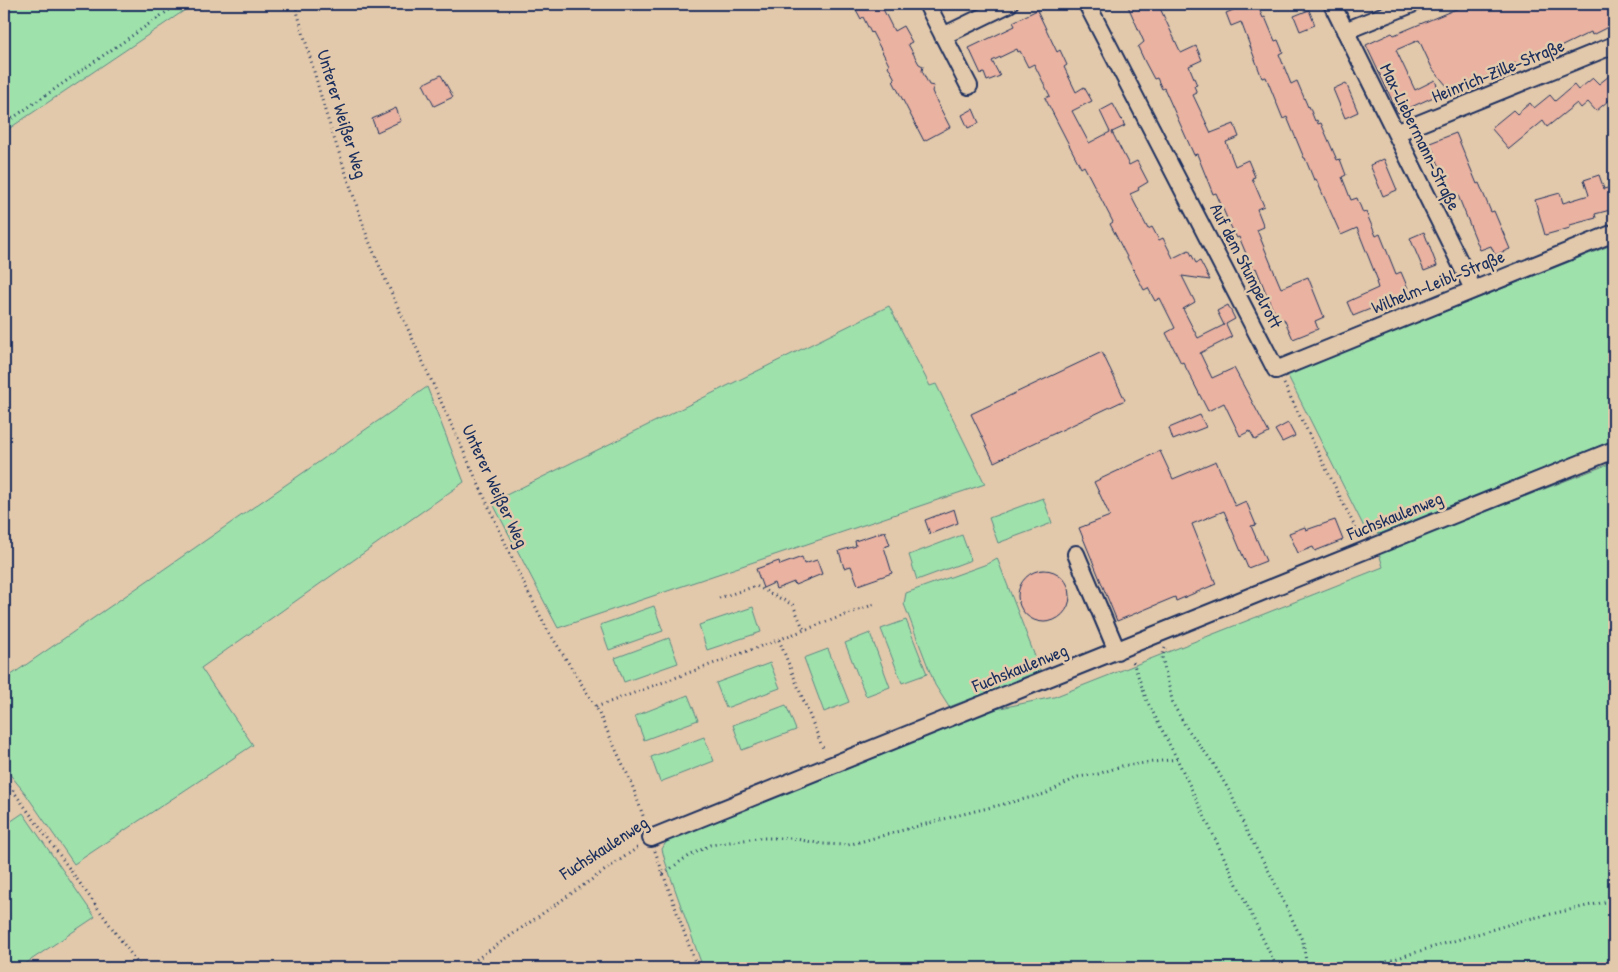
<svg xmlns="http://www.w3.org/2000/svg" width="1618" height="972" font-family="'Patrick Hand',sans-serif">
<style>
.green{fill:#9fe1ab;stroke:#5d8884}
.building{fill:#eab2a0;stroke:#1b2f5e}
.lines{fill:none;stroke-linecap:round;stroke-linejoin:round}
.minor-casing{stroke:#1b2f5e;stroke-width:20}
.path{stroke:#1b2f5e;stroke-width:3;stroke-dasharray:1 4;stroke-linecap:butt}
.minor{stroke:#e3c9ab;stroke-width:16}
.labels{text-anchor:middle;stroke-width:5;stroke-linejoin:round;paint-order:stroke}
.street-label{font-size:18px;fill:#1b2f5e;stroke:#e3c9ab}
</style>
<rect width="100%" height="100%" fill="#e3c9ab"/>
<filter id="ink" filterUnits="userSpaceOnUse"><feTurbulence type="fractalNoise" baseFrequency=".02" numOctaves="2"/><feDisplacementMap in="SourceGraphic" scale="10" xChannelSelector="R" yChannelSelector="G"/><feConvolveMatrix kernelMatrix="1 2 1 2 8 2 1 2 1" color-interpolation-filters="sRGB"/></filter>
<g filter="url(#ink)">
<path class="green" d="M4 4H194L4 132Z
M1614 244V440L1380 534 1365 529 1286 372 1300 369Z
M889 306 930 386 936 384 985 484 558 628 492 502Z
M427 387 464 482 201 668 253 745 74 864 25 793 4 767V680Z
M1614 462V968H703L665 861 662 849 668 839 986 711 1054 697 1383 567 1379 553Z
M1043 498 1052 523 998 543 989 518Z
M962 535 971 560 917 580 909 555Z
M997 558 1041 672 949 707 935 685 904 604 906 593 987 564Z
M654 606 663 631 609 650 600 625Z
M753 607 761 632 707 650 699 625Z
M906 620 927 674 902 683 881 629Z
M870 633 890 687 866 696 845 643Z
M669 638 678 663 624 682 615 658Z
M828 649 849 702 824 712 804 658Z
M770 663 780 688 726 708 716 683Z
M688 695 698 720 644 740 635 716Z
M786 705 796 730 742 750 733 725Z
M704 737 714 761 660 782 651 757Z
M23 813 95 917 19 968H4V826Z"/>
<path class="building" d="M853 4H888L882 7 894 31 903 26 912 42 908 44 919 64 923 66 922 71 929 85 934 86 932 91 934 96 950 127 924 141 893 81 895 79 888 66 889 65 872 32 871 33 863 17 861 19Z
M1127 4H1158L1181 53 1196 46 1202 60 1189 66 1197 85 1194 86 1197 93 1193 95 1211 133 1234 124 1239 137 1226 142 1235 166 1248 160 1255 177 1252 178 1264 206 1257 209 1264 227 1257 230 1273 269 1281 288 1308 277 1324 317 1315 321 1318 329 1293 339 1284 319 1279 321 1273 308H1272L1256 268 1253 270 1239 237 1237 238 1229 223 1216 193 1213 194 1197 154 1194 155 1164 88 1162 89 1157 78 1154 79 1145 62 1138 47 1144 42Z
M1248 4H1257L1263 18 1265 17 1275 41 1278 40 1283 52 1279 54 1291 84 1297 81 1308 107 1309 106 1315 121 1317 120 1318 124 1321 123 1337 160 1340 159 1346 175 1342 177 1351 200 1357 198 1363 213 1366 212 1376 236 1380 234 1396 274 1401 272 1410 293 1353 316 1347 302 1378 288 1376 282 1378 281 1357 228 1341 235 1316 179 1314 180 1305 158H1304L1287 117 1283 119 1266 77 1262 78 1241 22 1231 26 1226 13Z
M1468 4H1614V24L1592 35 1591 32 1554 50 1553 48 1516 66 1515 63 1477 81 1476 79 1451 91 1432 68 1419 40 1396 50 1415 90 1435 80 1440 94 1398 113 1366 45 1392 33 1394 35Z
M1037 10 1057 52 1060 50 1067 65 1064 67 1076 92 1084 87 1092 101 1072 111 1089 143 1110 132 1100 111 1113 104 1125 126 1112 132 1129 165 1137 161 1148 182 1138 188 1139 190 1130 194 1148 229 1152 227 1159 240 1163 238 1173 258 1189 250 1196 263 1200 261 1210 280 1182 276 1195 302 1183 309 1198 338 1224 325 1217 311 1228 305 1235 319 1226 324 1232 337 1200 353 1212 378 1234 368 1269 433 1255 440 1250 431 1240 436 1224 403 1208 411 1183 362 1181 363 1166 333 1175 328 1160 298 1155 301 1148 288 1144 290 1110 224 1113 222 1084 166 1081 168 1045 98 1050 96 1034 64 1028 67 1020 51 1018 52 1017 49 992 61 1000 76 987 81 984 73 981 74 969 48 1015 26 1013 22Z
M1309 10 1315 25 1300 31 1294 16Z
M1614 72V96L1596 111 1588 102 1581 108 1577 103 1547 127 1543 121 1509 149 1491 128 1513 110 1517 114 1530 103 1534 108 1550 95 1555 101 1574 85 1578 90 1593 78 1599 84Z
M441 75 453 97 434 106 423 84Z
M1346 83 1358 112 1345 118 1333 89Z
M396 108 401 121 377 132 372 119Z
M973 109 979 123 968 128 962 115Z
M1456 133 1477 184 1479 183 1491 212 1494 211 1510 249 1495 255 1491 246 1480 250 1457 193 1451 195 1430 143Z
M1384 159 1397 190 1383 196 1370 165Z
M1599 175 1604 189 1614 186V209L1595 214 1596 218 1570 225V228L1545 235 1535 200 1560 193 1563 203 1589 195 1584 180Z
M1424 232 1437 266 1424 271 1410 238Z
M1102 352 1125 400 994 462 971 414Z
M1200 415 1206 427 1173 440 1169 428Z
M1288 423 1295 436 1282 442 1275 430Z
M1160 451 1173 479 1216 461 1235 506 1246 501 1256 525 1251 526 1266 561 1248 568 1224 511 1192 524 1216 584 1176 601 1175 597 1117 621 1079 528 1110 516 1094 482Z
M954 509 958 523 930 534 925 520Z
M1335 520 1343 540 1315 551 1313 547 1298 553 1289 533 1305 527 1306 530Z
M885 531 890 545 884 547 892 573 858 585 851 566 844 568 839 551 856 546 855 541Z
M802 557 804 564 817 560 822 574 795 585 794 582 776 589 774 583 763 588 756 569 779 561 780 565Z
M1018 596a26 26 0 1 1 52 0a26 26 0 1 1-52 0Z"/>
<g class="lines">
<defs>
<path id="minor" d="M927 4 969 86
M1087 4 1276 370 1614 233
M1332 4 1473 289
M1345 31 1412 4
M943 36 1009 4
M1396 133 1614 45
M1076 554 1117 651
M651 838 1614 450"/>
</defs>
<use href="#minor" class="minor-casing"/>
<path class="path" d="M295 4 326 114 367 236 382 272 523 582 547 629 596 707 631 782 646 824
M4 124 178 4
M1284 384 1360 537
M719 598 756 586 793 605 804 630
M779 640 824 751
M1165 648 1162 657 1173 704 1186 727 1213 763 1231 794 1247 832 1272 877 1303 942 1307 968
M1133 662 1147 701 1177 759 1277 968
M596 707 875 604
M4 778 141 968
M655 851 697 968
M663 874 684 859 710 845 757 838H791L822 844 848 845 959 815 1045 794 1078 777 1098 774 1122 766 1177 759
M464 968 640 846
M1368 968 1410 954 1524 920 1614 900"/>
<use href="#minor" class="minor"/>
</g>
</g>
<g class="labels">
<g class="street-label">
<text transform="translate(1498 71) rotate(-22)" y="6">Heinrich-Zille-Straße</text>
<text transform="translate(342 114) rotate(73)" y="6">Unterer Weißer Weg</text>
<text transform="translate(1420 137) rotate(64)" y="6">Max-Liebermann-Straße</text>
<text transform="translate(1246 266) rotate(63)" y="6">Auf dem Stumpelrott</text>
<text transform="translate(1438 282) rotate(-22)" y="6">Wilhelm-Leibl-Straße</text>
<text transform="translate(495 486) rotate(65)" y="6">Unterer Weißer Weg</text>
<text transform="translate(1395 516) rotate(-22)" y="6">Fuchskaulenweg</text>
<text transform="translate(1020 668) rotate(-22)" y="6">Fuchskaulenweg</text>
<text transform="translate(604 848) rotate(-33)" y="6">Fuchskaulenweg</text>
</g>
</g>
<rect width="1618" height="972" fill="none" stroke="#e3c9ab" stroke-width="20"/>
<rect x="10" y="10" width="1598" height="952" fill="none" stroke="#1b2f5e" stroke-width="2" filter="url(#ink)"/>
</svg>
